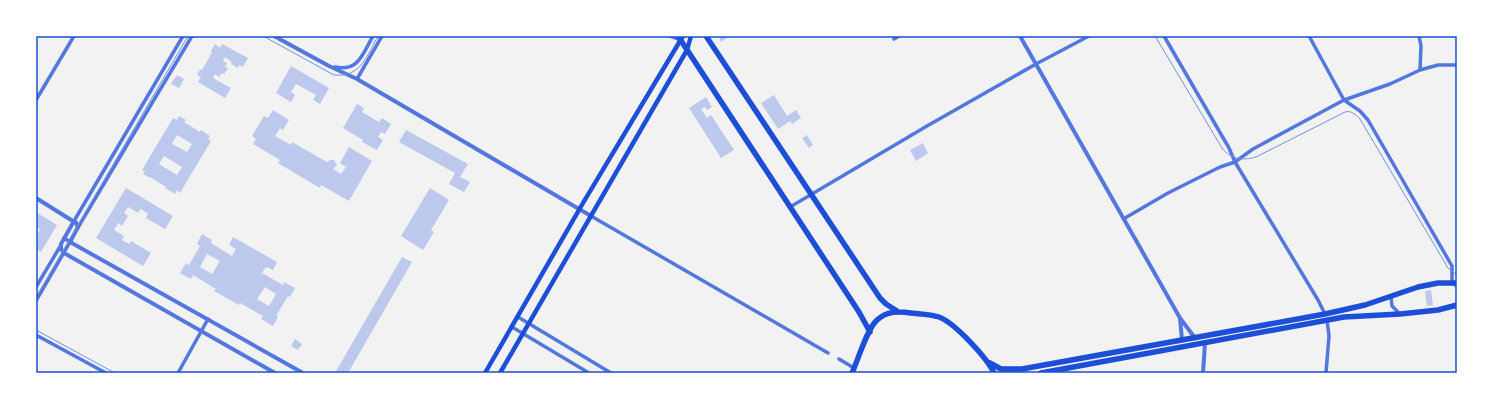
<svg xmlns="http://www.w3.org/2000/svg" width="1493" height="409" font-family="'Open Sans',sans-serif">
<style>
.building{fill:#bdc9ec;fill-rule:evenodd}
.lines{fill:none;stroke-linecap:round;stroke-linejoin:round}
.minor{stroke:#5277de;stroke-width:3.5}
.tertiary{stroke:#5277de;stroke-width:4}
.secondary{stroke:#1d4ed8;stroke-width:4.5}
.primary{stroke:#1d4ed8;stroke-width:5.5}
.tram{stroke:#7290e2;stroke-width:1}
.neatline{fill:none;stroke:#1d4ed8;stroke-width:1.5}
</style>
<rect width="100%" height="100%" fill="#f2f2f2"/>
<path class="building" d="M721 36H726L727 38 721 42 719 37Z
M215 44 220 48 222 44 248 58 243 67 239 65 238 68 231 64 232 62 225 57 223 61 227 63 225 67 228 68 224 74 222 73 219 77 215 74 213 78 231 88 225 98 198 82 201 77 197 75 200 69 202 70 212 52 211 51Z
M291 66 329 88 320 104 313 100 316 95 296 84 291 92 295 95 291 102 276 93Z
M177 75 184 79 179 88 171 84Z
M774 95 787 116 796 110 801 118 792 124 790 121 778 129 761 103Z
M706 97 712 107 707 110 705 107 701 109 707 118 711 115 734 150 721 158 689 108Z
M357 104 364 108 362 112 379 122 382 118 391 124 385 134 381 132 378 137 383 140 377 150 362 142 363 140 343 128Z
M273 110 289 120 283 130 280 128 275 136 291 145 292 142 327 162 330 160H334L337 165 333 169 341 174 346 167 340 163 349 147 372 161 349 201 321 185 320 188 278 163 280 160 253 144 256 139 252 136 264 116 268 118Z
M179 116 186 120 184 122 200 132 201 130 210 136 208 139 211 141 180 193 177 190 175 194 165 188 166 187 150 177V178L143 174 145 171 142 170 173 118 177 120ZM177 135 192 144 187 152 172 144ZM164 156 182 167 177 175 159 164Z
M406 130 468 164 460 177 470 182 464 192 449 184 455 173 399 142Z
M807 135 813 145 809 148 802 138Z
M923 143 928 153 916 161 910 150Z
M126 188 173 216 165 229 146 218 148 214 141 209 138 213 128 207 124 213 128 216 122 226 118 223 114 230 124 236 122 240 129 244 131 241 151 253 143 266 96 238Z
M430 188 449 200 431 230 434 232 423 250 401 236Z
M36 212 57 225 41 252 36 249V237L40 229 36 227Z
M202 234 212 240 211 243 232 256 236 249 229 245 233 237 277 262 273 270 266 267 262 273 283 285 284 282 295 288 290 297 288 296 276 316 278 317 273 326 261 319 263 316 240 303 239 305 214 291 216 289 193 275 191 279 180 273 186 263 189 265 200 246 197 244ZM207 254 220 261 212 274 200 267ZM265 287 276 294 269 306 257 299Z
M402 257 412 262 348 373H335Z
M1431 290 1433 305 1427 306 1425 291Z
M295 339 302 344 298 350 291 346Z"/>
<g class="lines">
<path class="minor" d="M670 36 681 40
M1164 36 1229 148 1235 162 1318 300 1325 314
M1309 36 1344 100 1360 111 1368 120 1452 266
M1419 36 1421 46 1420 70
M894 39 899 36
M335 67C359 72 363 53 373 36
M357 79 382 36
M36 100 74 36
M790 207 927 126 1036 64 1089 36
M591 216 828 353
M1125 218 1168 193 1220 167 1235 162 1253 149 1344 100 1390 84 1420 70 1438 65H1457
M76 222 74 221 183 36
M77 229 192 36
M1452 266V283L1457 286
M36 287 61 245
M1394 295 1391 298 1392 306 1400 314
M36 301 70 242 64 238
M518 317 611 373
M512 327 589 373
M36 335 106 373
M839 359 854 368
M178 373 208 319
M1326 373 1329 336 1327 320"/>
<path class="tertiary" d="M274 36 329 66 357 79 591 216
M1020 36 1180 318 1195 338
M36 198 76 223 78 227 70 242 303 373
M74 221 61 244V249L64 253 275 373
M1180 318 1182 340
M1203 373 1205 343"/>
<path class="secondary" d="M485 373 583 203 683 36
M500 373 687 50 691 36"/>
<path class="primary" d="M678 36 859 312 870 332
M706 36 880 298 886 304 897 311
M990 363 1001 369H1022L1325 314 1365 305 1418 287 1438 283H1457
M852 373C858 360 867 329 877 320 887 311 898 311 911 313 920 314 930 314 939 317 955 323 987 358 994 373
M1041 373 1344 317 1400 314 1438 310 1457 305"/>
<path class="tram" d="M263 36 334 75C361 78 367 55 378 36
M1155 36 1222 148C1231 159 1242 161 1256 157L1345 112C1351 110 1356 115 1360 119L1448 268 1457 275
M36 297 188 36
M36 330 115 373"/>
</g>
<rect width="1493" height="409" fill="none" stroke="#ffffff" stroke-width="74"/>
<rect x="37" y="37" width="1419" height="335" class="neatline"/>
</svg>
